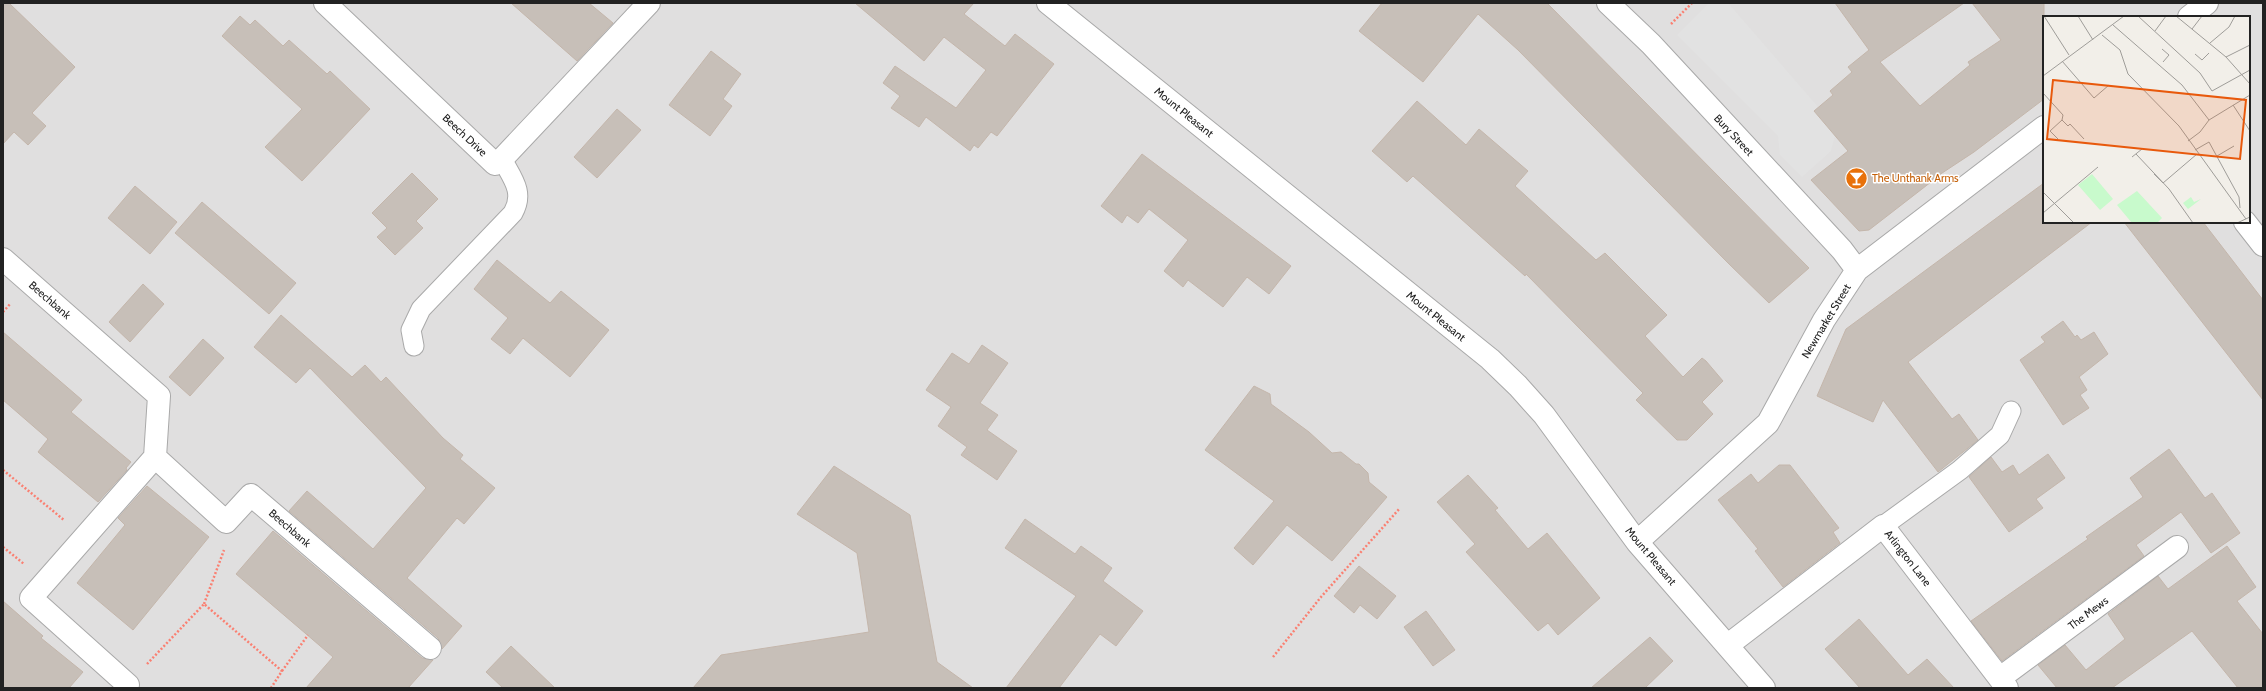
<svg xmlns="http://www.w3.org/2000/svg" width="2266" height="691" font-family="Cabin,sans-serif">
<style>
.residential{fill:#e0dfdf;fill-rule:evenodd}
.parking{fill:#e2e2e2}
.building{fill:#c7bfb8;stroke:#c4b6ab}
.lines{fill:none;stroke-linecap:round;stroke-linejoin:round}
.service-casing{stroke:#a9a9a9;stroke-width:21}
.minor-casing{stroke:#a9a9a9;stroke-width:24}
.path{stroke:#fa8072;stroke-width:2.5;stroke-dasharray:2 2;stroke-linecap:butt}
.service{stroke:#fff;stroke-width:19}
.minor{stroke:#fff;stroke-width:22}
.labels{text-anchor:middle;stroke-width:3;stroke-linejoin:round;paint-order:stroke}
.street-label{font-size:11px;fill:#222;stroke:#fff}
.food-label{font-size:11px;fill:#c56008;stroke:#fff;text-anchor:start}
.inset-road{fill:none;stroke:#9f9d99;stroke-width:1}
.view{fill:#e8590c;fill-opacity:0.15;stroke:#e8590c;stroke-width:2}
.inset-edge{fill:none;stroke:#222;stroke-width:2}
</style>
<rect width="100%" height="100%" fill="#f2efe9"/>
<path class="residential" d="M3 3H2263V688H3ZM2044 17H2249V222H2044Z"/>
<path class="parking" d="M1709 3H1728L1818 107 1814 111 1835 136 1831 151 1802 177 1780 155 1778 136 1677 35Z"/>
<path class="building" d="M3 3H9L75 67 32 113 46 126 28 145 14 132 3 144Z
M511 3H589L613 23 577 61Z
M855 3H974L964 14 1005 46 1015 34 1054 64 997 136 991 132 978 148 974 145 970 151 926 117 919 127 891 108 900 96 883 83 895 66 956 108 986 70 944 37 924 61Z
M1382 3H1547L1809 268 1769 303 1728 263 1518 50 1478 14 1423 82 1359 31Z
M1835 3H1964L1880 62 1920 106 1970 65 1968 62 2001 40 1972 3H2044V99L1974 152 1930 181 1931 182 1869 230 1859 231 1811 180 1848 151 1814 111 1833 95 1830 91 1852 72 1848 67 1869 50Z
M240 16 250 25 255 20 283 46 289 40 327 74 330 71 370 109 302 181 265 147 302 109 222 36Z
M711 51 741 74 723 99 732 106 710 136 669 105Z
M1417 101 1466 145 1479 129 1528 171 1515 186 1596 260 1605 253 1667 315 1645 336 1683 377 1702 358 1706 361 1723 381 1702 402 1713 414 1687 440H1677L1636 400 1643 393 1526 274 1525 276 1413 176 1407 182 1372 151Z
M617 109 641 130 597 178 574 157Z
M1142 154 1291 266 1269 294 1247 277 1223 307 1188 280 1183 287 1164 271 1188 240 1149 209 1138 223 1127 215 1122 223 1101 206Z
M412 173 438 199 416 221 423 228 395 255 377 237 387 228 372 213Z
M2044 183V222H2092L1908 362 1952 419 1959 414 1978 440 1938 472 1883 400 1873 422 1817 396 1846 329Z
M135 186 177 222 150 254 108 218Z
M202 202 296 283 269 314 175 233Z
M2124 222H2203L2263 300V400Z
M497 260 550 303 561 291 609 330 570 377 523 338 510 354 491 339 508 318 474 289Z
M143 284 164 304 130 342 109 322Z
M281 315 352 377 365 365 381 382 386 377 443 438 463 455 460 459 495 488 464 524 457 518 407 578 462 626 442 649 438 638 289 511 307 491 373 549 426 488 310 368 296 383 254 347Z
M2063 321 2075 337 2077 335 2081 340 2094 332 2108 354 2079 377 2087 390 2080 395 2089 408 2063 425 2020 360 2045 342 2041 337Z
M3 332 82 400 71 412 131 462 126 468 127 470 98 502 38 452 48 439 3 400Z
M203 339 224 358 190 396 169 377Z
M982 345 1008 363 980 403 998 415 987 430 1017 451 997 480 961 455 967 447 938 426 951 407 926 390 952 353 969 364Z
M1254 386 1270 394 1271 404 1309 432 1332 453 1341 452 1356 464H1359L1368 473 1369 482 1387 497 1332 561 1287 525 1253 565 1234 548 1274 501 1205 450Z
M2169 449 2205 498 2212 493 2240 533 2211 553 2181 512 2136 545 2144 556 2002 661 1971 621 2088 539 2086 537 2143 497 2130 478Z
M2048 454 2065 478 2036 499 2043 508 2009 532 1969 477 1991 457 2002 472 2013 465 2019 475Z
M1779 465H1790L1839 528 1833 532 1840 543 1783 587 1755 551 1758 549 1718 500 1751 474 1758 483Z
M834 466 910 515 937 662 973 688H693L721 655 869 632 857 553 797 514Z
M1468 475 1498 508 1495 510 1528 549 1547 533 1600 598 1558 635 1548 623 1538 631 1466 552 1475 544 1437 502Z
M147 486 209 537 133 630 77 583 125 525 118 518Z
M1025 519 1075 554 1081 546 1112 568 1103 581 1143 611 1116 646 1100 634 1059 688H1006L1076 596 1005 548Z
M273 531 422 658 433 660 408 688H306L333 657 236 574Z
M2227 546 2256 587 2237 601 2263 634V688H2238L2192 631 2112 688H2057L2038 665 2065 645 2086 670 2125 639 2108 614 2158 576 2168 589Z
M1359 566 1396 596 1377 619 1360 605 1354 613 1334 596Z
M3 601 43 636 41 638 83 672 69 688H3Z
M1426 611 1455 650 1433 666 1404 627Z
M1859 619 1908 675 1927 659 1954 688H1860L1825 649Z
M1650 637 1673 661 1645 688H1591Z
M511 646 555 688H503L486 672Z"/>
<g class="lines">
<defs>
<path id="service" d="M414 346 411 330 421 309 513 213C525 192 512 178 502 159
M1883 526 1960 470 2000 435 2011 411"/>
<path id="minor" d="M325 3 495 164 502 159 649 3
M1048 3 1490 359 1518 386 1544 415 1637 542 1764 688
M1608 3 1651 44 1842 250 1857 270
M2189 17 2207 3
M2245 222 2263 245
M3 259 159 396 155 457 226 522 251 495 430 648
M1637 542 1768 423 1824 320 1857 270 2044 127
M1728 645 1883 526 2007 688
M2000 678 2177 547
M128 685 31 598 155 457"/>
</defs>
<use href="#service" class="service-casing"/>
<use href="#minor" class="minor-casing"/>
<path class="path" d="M1671 24 1692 3
M3 312 11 303
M3 470 64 520
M3 547 24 564
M204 604 224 550
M1273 657 1321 597 1400 508
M147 664 204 604 282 671 271 688
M282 671 308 635"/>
<use href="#service" class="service"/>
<use href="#minor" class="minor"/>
</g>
<defs>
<symbol id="bar-disc" viewBox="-11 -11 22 22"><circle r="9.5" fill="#e8710a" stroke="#fff"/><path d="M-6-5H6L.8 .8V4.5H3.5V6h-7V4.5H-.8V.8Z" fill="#fff"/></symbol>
</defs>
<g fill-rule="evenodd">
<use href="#bar-disc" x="1844" y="166" width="25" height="25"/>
</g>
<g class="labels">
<g class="street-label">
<text transform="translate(1184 112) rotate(39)" y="4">Mount Pleasant</text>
<text transform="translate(465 135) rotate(43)" y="4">Beech Drive</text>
<text transform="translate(1734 135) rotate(47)" y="4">Bury Street</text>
<text transform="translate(50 300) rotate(41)" y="4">Beechbank</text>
<text transform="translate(1436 316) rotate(39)" y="4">Mount Pleasant</text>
<text transform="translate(1826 321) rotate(-59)" y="4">Newmarket Street</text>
<text transform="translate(290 528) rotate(41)" y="4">Beechbank</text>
<text transform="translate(1651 556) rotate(50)" y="4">Mount Pleasant</text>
<text transform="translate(1908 558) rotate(52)" y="4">Arlington Lane</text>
<text transform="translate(2088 613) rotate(-37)" y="4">The Mews</text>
</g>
<g class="food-label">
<text x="1872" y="182">The Unthank Arms</text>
</g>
</g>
<g transform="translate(2043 16)">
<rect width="207" height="207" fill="#f2efe9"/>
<path d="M49 158 70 183 57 194 35 169ZM94 175 119 202 114 207H89L74 189ZM148 181 151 186 158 183 145 193 140 187Z" fill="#c8facc"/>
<path class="inset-road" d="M1 0 26 39M35 0 50 24M95 0 157 57 169 75 207 54M133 0 183 41 207 68M70 9 139 69 166 104M149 13 159 0M112 15 123 0M59 19 77 34 85 58 136 110 203 203M167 27 186 11 192 0M119 33 126 39 120 46M152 38 159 44 166 37M183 41 207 29M19 45 51 82 66 69M0 60 81 0M0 77 20 99 19 104 25 110 27 108 41 123M190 89 207 115M15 123 7 115 19 104M145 125 157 116 166 104 207 79M152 134 166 126 196 181 197 192M93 138 126 173 150 207M174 140 191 130M89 141 99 133M111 158 120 167M120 167 154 138M0 176 31 207M0 197 55 151M194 207 207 201"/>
<path class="view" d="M10 64 203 84 197 143 4 123Z"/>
<rect width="207" height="207" class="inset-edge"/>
</g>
<rect width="2266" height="691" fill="none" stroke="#222222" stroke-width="8"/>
</svg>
